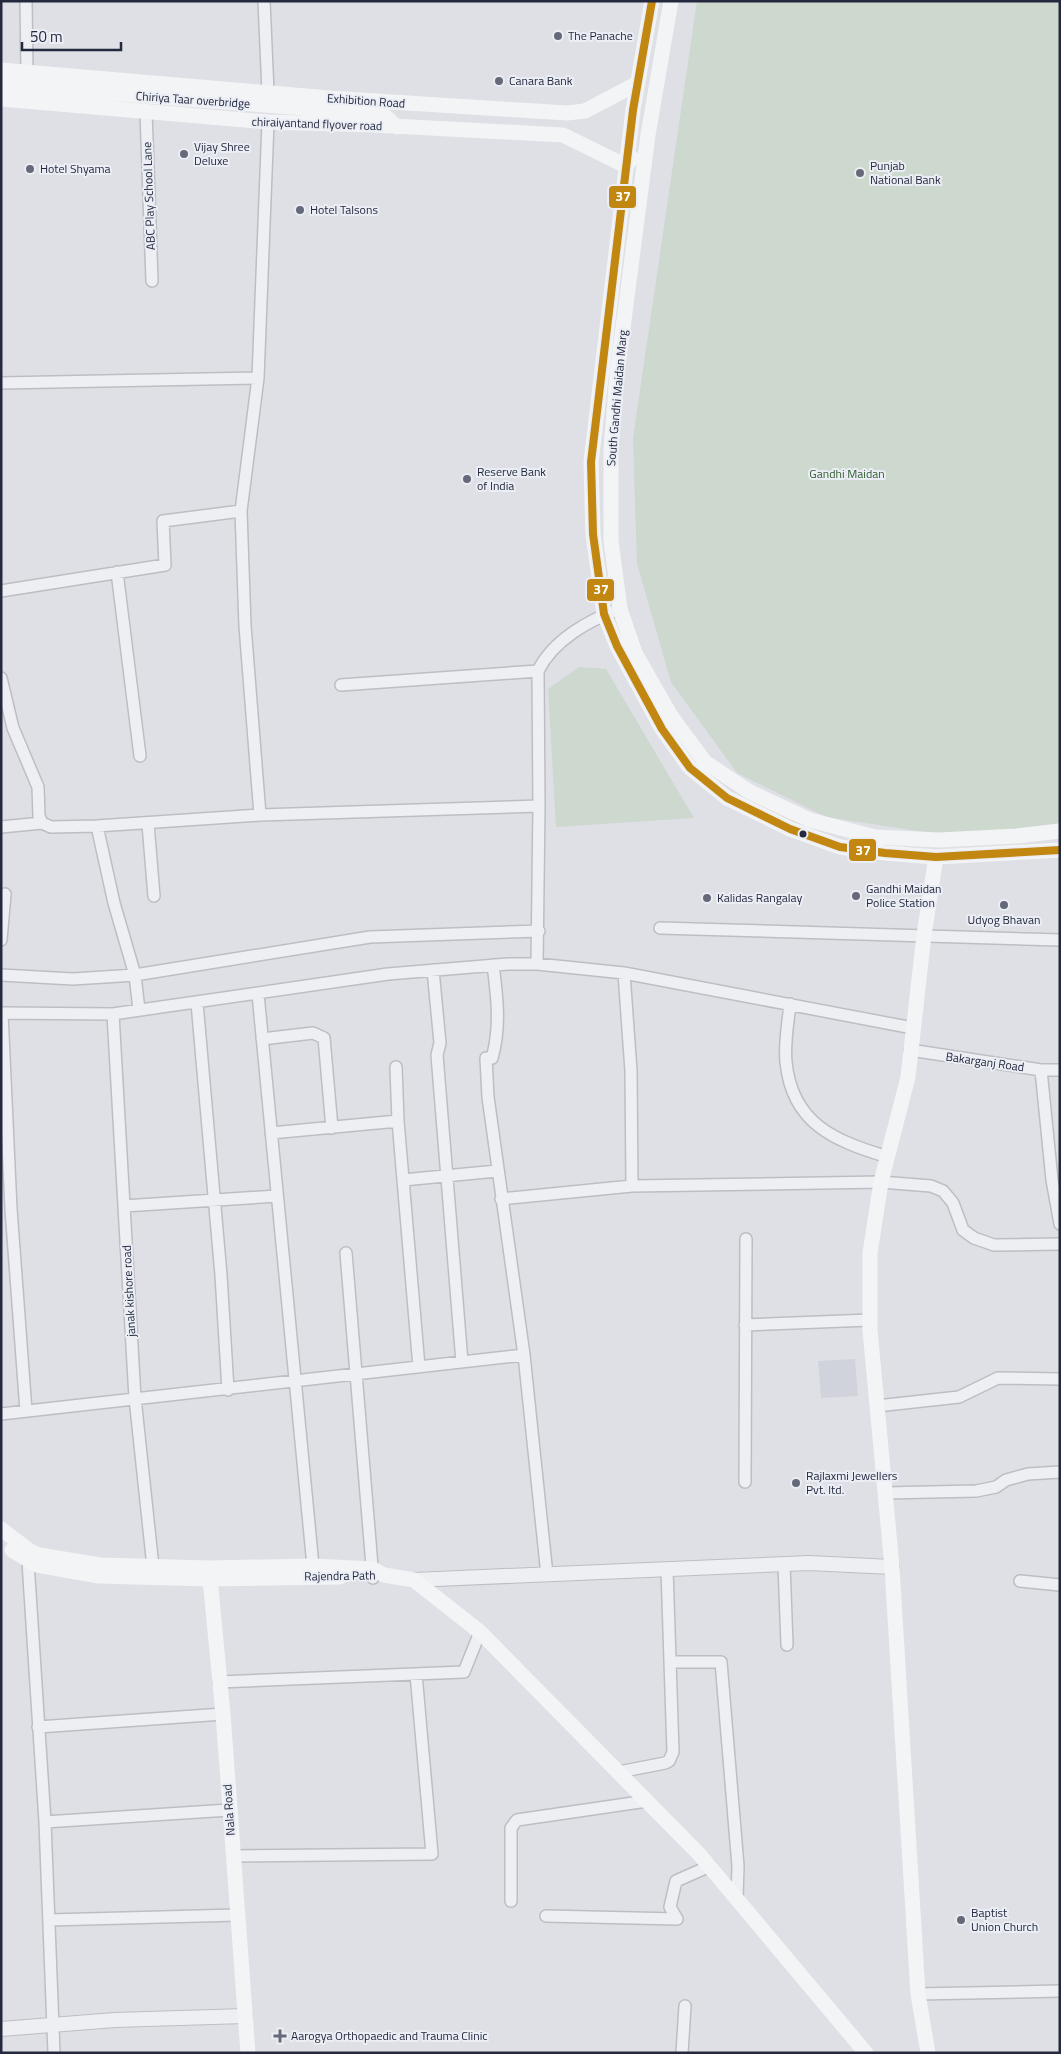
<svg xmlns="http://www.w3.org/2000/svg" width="1061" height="2054" font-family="'Titillium Web',sans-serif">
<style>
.built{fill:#d0d3dc}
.green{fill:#cdd8ce}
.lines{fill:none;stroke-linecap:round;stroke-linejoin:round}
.minor-casing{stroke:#bdbec3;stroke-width:14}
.tertiary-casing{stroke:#bdbec3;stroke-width:16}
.minor{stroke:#eeeff2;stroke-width:11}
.tertiary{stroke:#eeeff2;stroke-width:14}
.secondary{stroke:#f3f4f5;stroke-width:15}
.bus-1-casing{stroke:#ebeef5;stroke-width:11}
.bus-1{stroke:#c28710;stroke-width:8}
.poi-dot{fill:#666979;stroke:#ebeef5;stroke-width:2}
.bus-dot{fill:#25293f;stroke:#ebeef5;stroke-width:2}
.labels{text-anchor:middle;stroke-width:4;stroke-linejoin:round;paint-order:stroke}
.poi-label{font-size:12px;fill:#25293f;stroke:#ebeef5;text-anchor:start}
.street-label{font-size:12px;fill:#25293f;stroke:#ebeef5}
.park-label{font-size:12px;fill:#315c31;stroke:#ebeef5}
.line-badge{stroke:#ebeef5;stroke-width:2}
.badge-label{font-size:14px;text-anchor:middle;font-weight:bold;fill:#fff}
</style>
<rect width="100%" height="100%" fill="#dfe0e5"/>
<path class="built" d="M855 1359 858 1396 821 1398 818 1361Z"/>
<path class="green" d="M697 1H1060V823L957 837 826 817 737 773 671 682 637 564 633 438Z
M579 667 606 669 694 818 556 827 548 689Z"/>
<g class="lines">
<defs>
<path id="minor" d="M26 1 27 72
M264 1 268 92
M146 112 152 281
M1 383 258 378
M117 572 140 756
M1 591 165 565 163 521 241 511
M1 678 13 728 38 787 39 816 42 823 51 827 97 826 260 815 245 626 241 511 258 378 268 122
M341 685 538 671
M539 806 538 671C553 640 589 620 620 609
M260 815 539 806 537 964
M148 824 154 896
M97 826 114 903 135 975 139 1010
M1 827 42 823
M660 928 1060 940
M1 940 5 894
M493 965C497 996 501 1027 492 1058H486L488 1097 524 1355
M433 970 440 1043 437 1055 462 1362
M624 973 631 1071 632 1186
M1 975 73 979 135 975 370 937 539 931
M258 994 313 1566
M197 1003 221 1275 228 1390
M790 1004C788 1023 784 1044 786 1062 792 1124 835 1141 888 1157
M1 1013 113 1014 388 974 508 964H537L624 973 913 1028
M2 1013 11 1209 26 1411
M113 1014 135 1398 153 1567
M262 1039 313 1033 324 1038 332 1128
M910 1050 1041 1070H1060
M396 1067 398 1121 419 1367
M1041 1070 1052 1180 1060 1224
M271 1133 398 1121
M403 1180 497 1171
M501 1199 632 1186 881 1182 931 1186 943 1191 953 1203 963 1230 974 1238 994 1245 1060 1244
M124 1206 277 1196
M346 1253 373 1578
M745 1325 870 1320
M877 1406 959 1397 998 1378 1060 1379
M1 1414 524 1355 547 1575
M745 1482 746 1239
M885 1493 976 1491 996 1487 1006 1480 1028 1474 1060 1472
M28 1562 45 1822 54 2053
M784 1564 787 1645
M1020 1581 1060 1585
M670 1662H721L738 1866 737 1898
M219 1682 464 1672 480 1632
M38 1727 223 1714
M619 1772 665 1763 669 1761 673 1752 667 1569
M45 1822 229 1810
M233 1856 432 1854 416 1674
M511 1901V1828L517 1820 647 1801
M546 1916 677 1919
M677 1919 670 1907 676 1881 710 1866
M49 1920 237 1915
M918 1994 1060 1991
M682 2053 685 2006"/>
<path id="tertiary" d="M414 1580 809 1563 892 1567
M1 2029 115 2020 245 2016"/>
</defs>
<use href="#minor" class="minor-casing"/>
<use href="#tertiary" class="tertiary-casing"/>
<use href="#minor" class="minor"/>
<use href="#tertiary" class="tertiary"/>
<path class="secondary" d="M652 1 633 110 591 462 593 534 604 614 617 646 662 729 690 768 727 798 790 829 840 847 885 853 936 857 1060 850
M671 1 648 135 617 374 611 450V541L620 609 635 653 671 716 705 762 750 792 810 820 875 837 939 840 1017 836 1060 831
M1 70 329 98 567 113 585 111 638 83
M1 85 371 113 384 115 397 127
M1 99 268 122 374 125 563 135 626 166 632 158
M1 1529 30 1551 39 1555 100 1565 209 1568 313 1566 373 1569 384 1575 414 1580 480 1632 699 1854 866 2053
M12 1550 37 1565 99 1576 210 1579 340 1577
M209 1568 223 1714 248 2053
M928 2053 918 1994 892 1567 870 1330V1253L881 1182 908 1077 924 935 936 857"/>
<defs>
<path id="bus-1" d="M652 1 633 110 591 462 593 534 604 614 617 646 662 729 690 768 727 798 790 829 840 847 885 853 936 857 1060 850"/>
</defs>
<use href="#bus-1" class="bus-1-casing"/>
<use href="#bus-1" class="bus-1"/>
</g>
<g class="poi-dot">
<circle cx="558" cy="36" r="5"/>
<circle cx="499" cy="81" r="5"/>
<circle cx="184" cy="154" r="5"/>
<circle cx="30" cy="169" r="5"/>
<circle cx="860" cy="173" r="5"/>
<circle cx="300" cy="210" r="5"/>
<circle cx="467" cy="479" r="5"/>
<circle cx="856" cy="896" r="5"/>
<circle cx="707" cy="898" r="5"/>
<circle cx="1004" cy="905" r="5"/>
<circle cx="796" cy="1483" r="5"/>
<circle cx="961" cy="1920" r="5"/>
<path d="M277.5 2028.5h5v5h5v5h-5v5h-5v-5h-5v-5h5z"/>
</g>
<circle class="bus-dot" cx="803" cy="834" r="4.5"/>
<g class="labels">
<g class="poi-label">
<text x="568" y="40">The Panache</text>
<text x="509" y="85">Canara Bank</text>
<text x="194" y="151">Vijay Shree<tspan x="194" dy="14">Deluxe</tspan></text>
<text x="870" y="170">Punjab<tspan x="870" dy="14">National Bank</tspan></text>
<text x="40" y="173">Hotel Shyama</text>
<text x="310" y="214">Hotel Talsons</text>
<text x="477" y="476">Reserve Bank<tspan x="477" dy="14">of India</tspan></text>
<text x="866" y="893">Gandhi Maidan<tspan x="866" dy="14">Police Station</tspan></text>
<text x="717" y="902">Kalidas Rangalay</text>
<text x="1004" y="924" text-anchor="middle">Udyog Bhavan</text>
<text x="806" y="1480">Rajlaxmi Jewellers<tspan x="806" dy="14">Pvt. ltd.</tspan></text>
<text x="971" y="1917">Baptist<tspan x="971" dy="14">Union Church</tspan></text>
<text x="291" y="2040">Aarogya Orthopaedic and Trauma Clinic</text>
</g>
<g class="street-label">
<text transform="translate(193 100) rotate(4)" y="4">Chiriya Taar overbridge</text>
<text transform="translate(366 101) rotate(4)" y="4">Exhibition Road</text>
<text transform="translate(317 124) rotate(2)" y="4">chiraiyantand flyover road</text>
<text transform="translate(149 196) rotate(-92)" y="4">ABC Play School Lane</text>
<text transform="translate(617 398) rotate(-85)" y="4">South Gandhi Maidan Marg</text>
<text transform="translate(985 1062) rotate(8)" y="4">Bakarganj Road</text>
<text transform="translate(129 1291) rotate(-93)" y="4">janak kishore road</text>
<text transform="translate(340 1576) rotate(-1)" y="4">Rajendra Path</text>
<text transform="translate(229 1810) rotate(-94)" y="4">Nala Road</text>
</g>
<g class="park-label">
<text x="847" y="478">Gandhi Maidan</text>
</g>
</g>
<g class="line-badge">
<rect x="608" y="185" width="29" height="24" rx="5" fill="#c28710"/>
<rect x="586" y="578" width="29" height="24" rx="5" fill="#c28710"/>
<rect x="848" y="838" width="29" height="24" rx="5" fill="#c28710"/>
</g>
<g class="badge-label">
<text x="623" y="201">37</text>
<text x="601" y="594">37</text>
<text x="863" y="855">37</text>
</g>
<rect width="1061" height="2054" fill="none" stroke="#25293f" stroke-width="5"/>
<path d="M22 42v8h99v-8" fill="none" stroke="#25293f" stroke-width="2.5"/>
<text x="30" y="42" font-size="15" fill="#25293f" stroke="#ebeef5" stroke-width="4" paint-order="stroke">50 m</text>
</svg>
